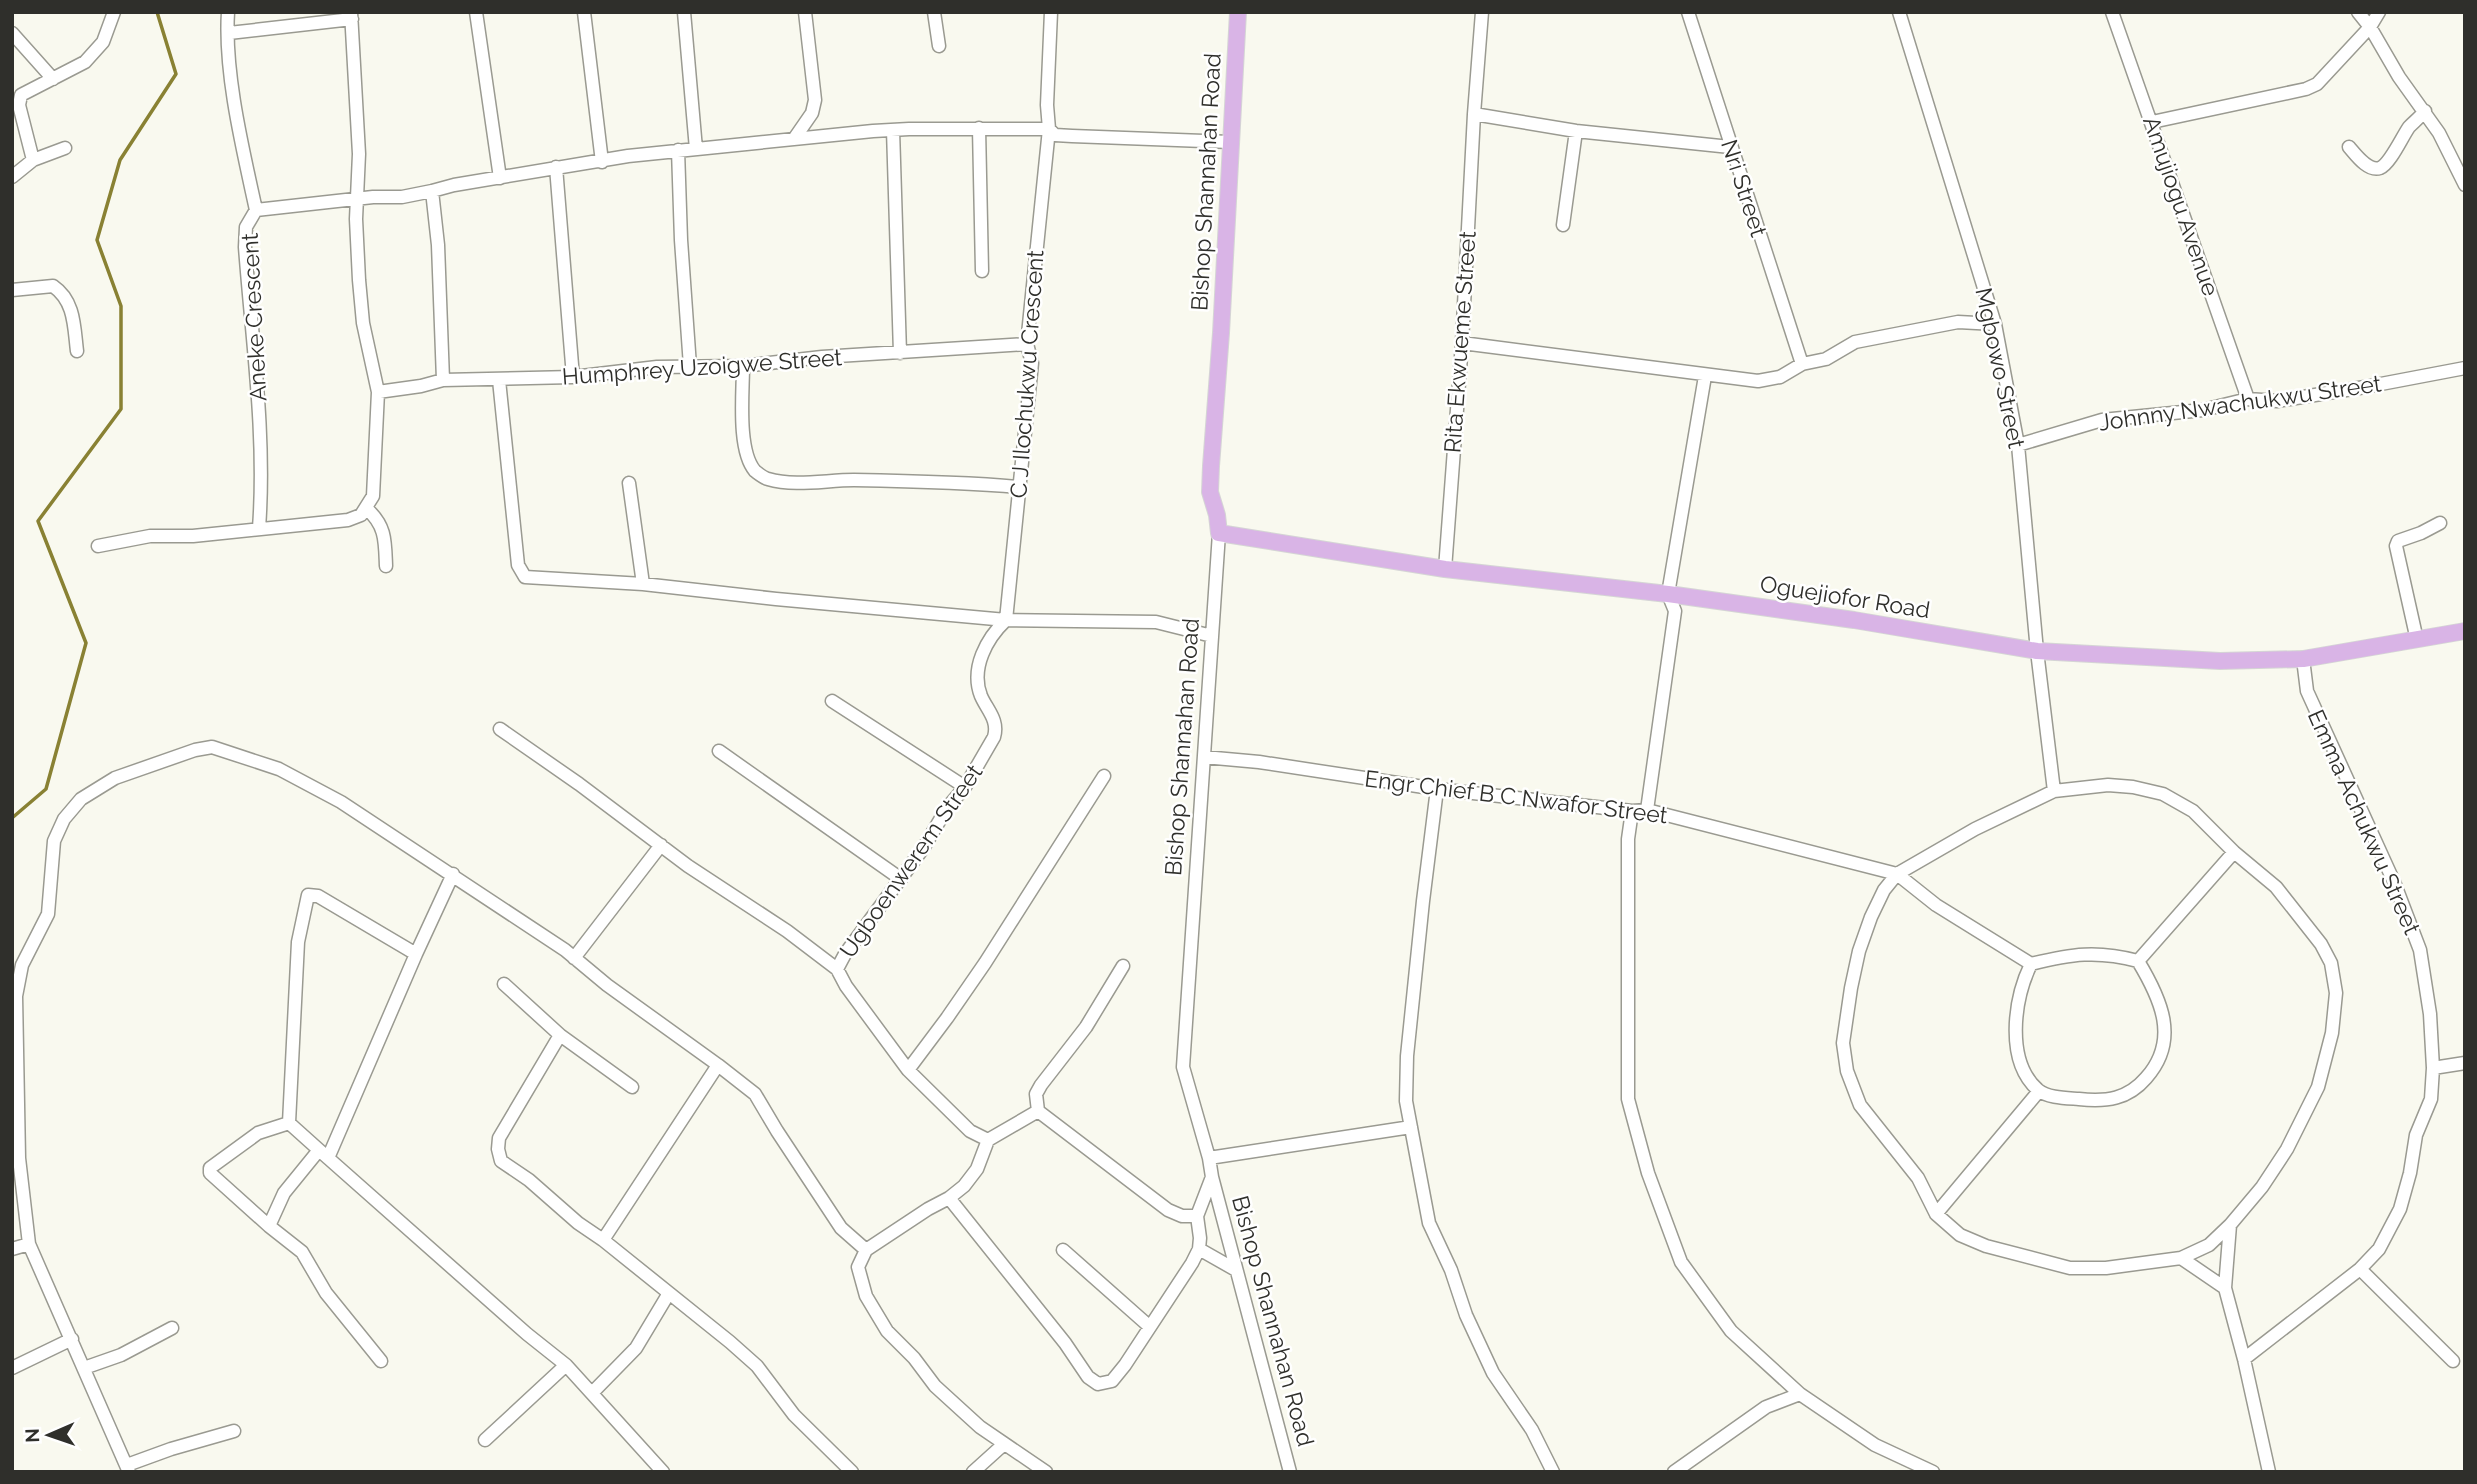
<svg xmlns="http://www.w3.org/2000/svg" width="2477" height="1484" font-family="Raleway,sans-serif">
<style>
.lines{fill:none;stroke-linecap:round;stroke-linejoin:round}
.stream{stroke:#898133;stroke-width:3.5}
.minor-casing{stroke:#9a9a91;stroke-width:15}
.major-casing{stroke:#d5d5d5;stroke-width:18}
.minor{stroke:#fff;stroke-width:12}
.major{stroke:#d9b4e6;stroke-width:16}
.labels{text-anchor:middle;stroke-width:5;stroke-linejoin:round;paint-order:stroke}
.street-label{font-size:23px;fill:#2f2f2b;stroke:#fff}
</style>
<rect width="100%" height="100%" fill="#f9f9ef"/>
<g class="lines">
<path class="stream" d="M12 818 46 789 86 643 38 521 121 409V306L97 240 120 160 176 74 157 12"/>
<defs>
<path id="minor" d="M228 12C224 73 243 150 256 210
M476 12 500 178
M584 12 602 162
M684 12 696 149
M934 12 939 46
M1688 12 1802 364
M1899 12 1995 324 2018 445 2037 651 2054 791
M2112 12 2248 399
M2358 12 2370 27 2399 77 2439 133 2465 185
M12 33 53 79
M229 33 352 19
M1474 114 1576 131 1730 147
M2152 122 2306 89 2317 84 2370 27 2379 12
M979 128 982 271
M893 130 900 353
M794 139 812 113 815 100 805 12
M2349 147C2356 155 2368 172 2380 168 2390 164 2402 137 2409 127 2414 122 2420 117 2425 111
M678 150 681 240 690 366
M33 160 19 105 21 95 85 62 103 42 114 12
M556 167 573 377
M12 177 33 160 65 148
M432 191 438 245 443 380
M256 210 373 197H402L432 191 454 185 628 156 873 131 909 129H1049L1055 135 1072 136 1230 142
M256 210 246 227 245 247C252 341 266 435 259 528
M1563 225 1576 131
M12 290 53 286C75 301 74 327 77 351
M1462 343 1758 381 1780 377 1802 364 1826 359 1855 342 1958 322 1995 324
M743 366C743 393 737 450 755 471 759 474 764 478 768 479 795 487 826 480 854 480 909 481 964 482 1019 487
M499 380 518 565 525 577 643 584 776 599 1006 620 1156 622 1212 636
M378 392 421 386 443 380 573 377 657 367 743 366 822 357 1027 344
M2018 445 2102 420 2203 410 2248 399 2277 401 2365 387 2465 368
M629 483 643 584
M367 509C386 526 385 541 386 566
M1219 533 1183 1067 1209 1158 1212 1177 1290 1472
M98 546 150 536H193L348 520 361 515 373 496 378 392 363 323 359 280 356 219 359 154 351 12
M1445 569 1462 343 1474 114 1482 12
M1006 620 1032 363 1027 344 1049 129 1047 105 1051 12
M2417 640 2396 546 2398 541 2421 533 2440 523
M832 701 965 787
M500 729 579 784 688 866 787 931 837 969 846 986 908 1070 970 1131 988 1140
M719 751 901 879
M1204 757 1259 762 1437 789 1632 811 1647 810 1897 874 1936 905 2031 964C2071 954 2097 950 2138 961L2234 852
M1437 789 1423 901 1407 1056 1406 1101 1429 1223 1451 1270 1466 1315 1493 1373 1532 1430 1553 1472
M1647 810 1675 611 1668 594 1705 376
M1632 811 1628 839V1099L1648 1173 1681 1262 1731 1331 1800 1394 1875 1445 1933 1472
M453 874 416 954 328 1158 527 1334 566 1365 663 1472
M574 958 661 845
M2031 964C2014 999 2005 1061 2038 1090 2048 1098 2066 1098 2079 1099 2107 1102 2128 1099 2146 1078 2180 1040 2161 999 2138 961
M1123 966 1086 1027 1041 1085 1036 1094 1038 1111 1168 1210 1182 1216H1197
M837 969 845 954 924 847 947 808 965 787 994 737C999 720 987 710 981 696 970 668 987 638 1006 620
M504 984 560 1035 632 1087
M560 1035 499 1138 498 1149 501 1161 529 1180 578 1223 603 1240 730 1342 757 1366 794 1415 852 1472
M2433 1068 2465 1063
M908 1070 947 1018 985 963 1104 776
M1038 1111 988 1140 977 1169 964 1186 949 1198 928 1209 866 1250 858 1267 866 1296 887 1331 914 1358 935 1386 980 1427 1046 1472
M289 1123 258 1133 210 1168V1173L269 1226 302 1252 326 1293 381 1361
M328 1158 289 1123 298 942 308 895 318 896 416 954
M1209 1158 1411 1127
M949 1198 1065 1343 1088 1377 1098 1384 1112 1381 1125 1365 1192 1263 1199 1249 1200 1238 1197 1216 1212 1177
M1936 1214 2039 1091
M269 1226 284 1193 319 1150
M603 1240 718 1065
M12 1249 29 1244
M1199 1249 1236 1270
M1063 1250 1150 1327
M2181 1258 2209 1245 2230 1225
M2360 1269 2453 1361
M2225 1288 2181 1258 2106 1268H2070L1986 1246 1960 1235 1936 1214 1918 1178 1860 1105 1847 1071 1843 1043 1851 988 1859 951 1871 917 1884 890 1897 874 1975 829 2054 791 2108 785 2133 787 2163 794 2193 811 2234 852 2276 887 2321 944 2331 963 2336 993 2332 1033 2318 1087 2287 1149 2262 1187 2230 1225 2225 1288 2244 1359 2269 1472
M2244 1359 2360 1269 2379 1249 2400 1209 2410 1173 2416 1135 2431 1099 2433 1068 2430 1014 2420 950 2394 882 2307 691 2303 659
M12 1368 72 1339
M84 1368 121 1355 172 1328
M592 1393 636 1348 669 1293
M485 1440 566 1365
M127 1465 171 1449 234 1431
M129 1472 29 1244 19 1158 16 996 22 965 48 914 54 841 64 819 81 799 115 778 195 750 212 747 279 769 341 802 565 950 607 985 718 1065 755 1094 777 1131 841 1228 866 1250
M973 1472 1004 1444
M1674 1472 1766 1407 1800 1394"/>
<path id="major" d="M1238 12 1221 333 1211 466 1210 492 1217 515 1219 533 1445 569 1668 594 1854 620 2037 651 2220 661 2303 659 2465 631"/>
</defs>
<use href="#minor" class="minor-casing"/>
<use href="#major" class="major-casing"/>
<use href="#minor" class="minor"/>
<use href="#major" class="major"/>
</g>
<g class="labels">
<g class="street-label">
<text transform="translate(1206 182) rotate(-87)" y="8">Bishop Shannahan Road</text>
<text transform="translate(1744 188) rotate(72)" y="8">Nri Street</text>
<text transform="translate(2181 206) rotate(71)" y="8">Amujiogu Avenue</text>
<text transform="translate(254 317) rotate(-93)" y="8">Aneke Crescent</text>
<text transform="translate(1460 342) rotate(-86)" y="8">Rita Ekwueme Street</text>
<text transform="translate(702 367) rotate(-4)" y="8">Humphrey Uzoigwe Street</text>
<text transform="translate(2000 368) rotate(78)" y="8">Mgbowo Street</text>
<text transform="translate(1027 374) rotate(-86)" y="8">C J Ilochukwu Crescent</text>
<text transform="translate(2240 403) rotate(-8)" y="8">Johnny Nwachukwu Street</text>
<text transform="translate(1845 597) rotate(9)" y="8">Oguejiofor Road</text>
<text transform="translate(1182 747) rotate(-86)" y="8">Bishop Shannahan Road</text>
<text transform="translate(1516 797) rotate(7)" y="8">Engr Chief B C Nwafor Street</text>
<text transform="translate(2364 822) rotate(66)" y="8">Emma Achukwu Street</text>
<text transform="translate(911 861) rotate(-55)" y="8">Ugboenwerem Street</text>
<text transform="translate(1273 1321) rotate(75)" y="8">Bishop Shannahan Road</text>
</g>
</g>
<rect width="2477" height="1484" fill="none" stroke="#2f2f2b" stroke-width="28"/>
<g transform="translate(49 1435) rotate(268)" stroke="#ffffff" stroke-width="5" paint-order="stroke">
<path d="M0-5L12 26L0 18L-12 26Z" fill="#2f2f2b"/>
<text y="-10" font-size="19" font-weight="bold" text-anchor="middle" fill="#2f2f2b">N</text>
</g>
</svg>
